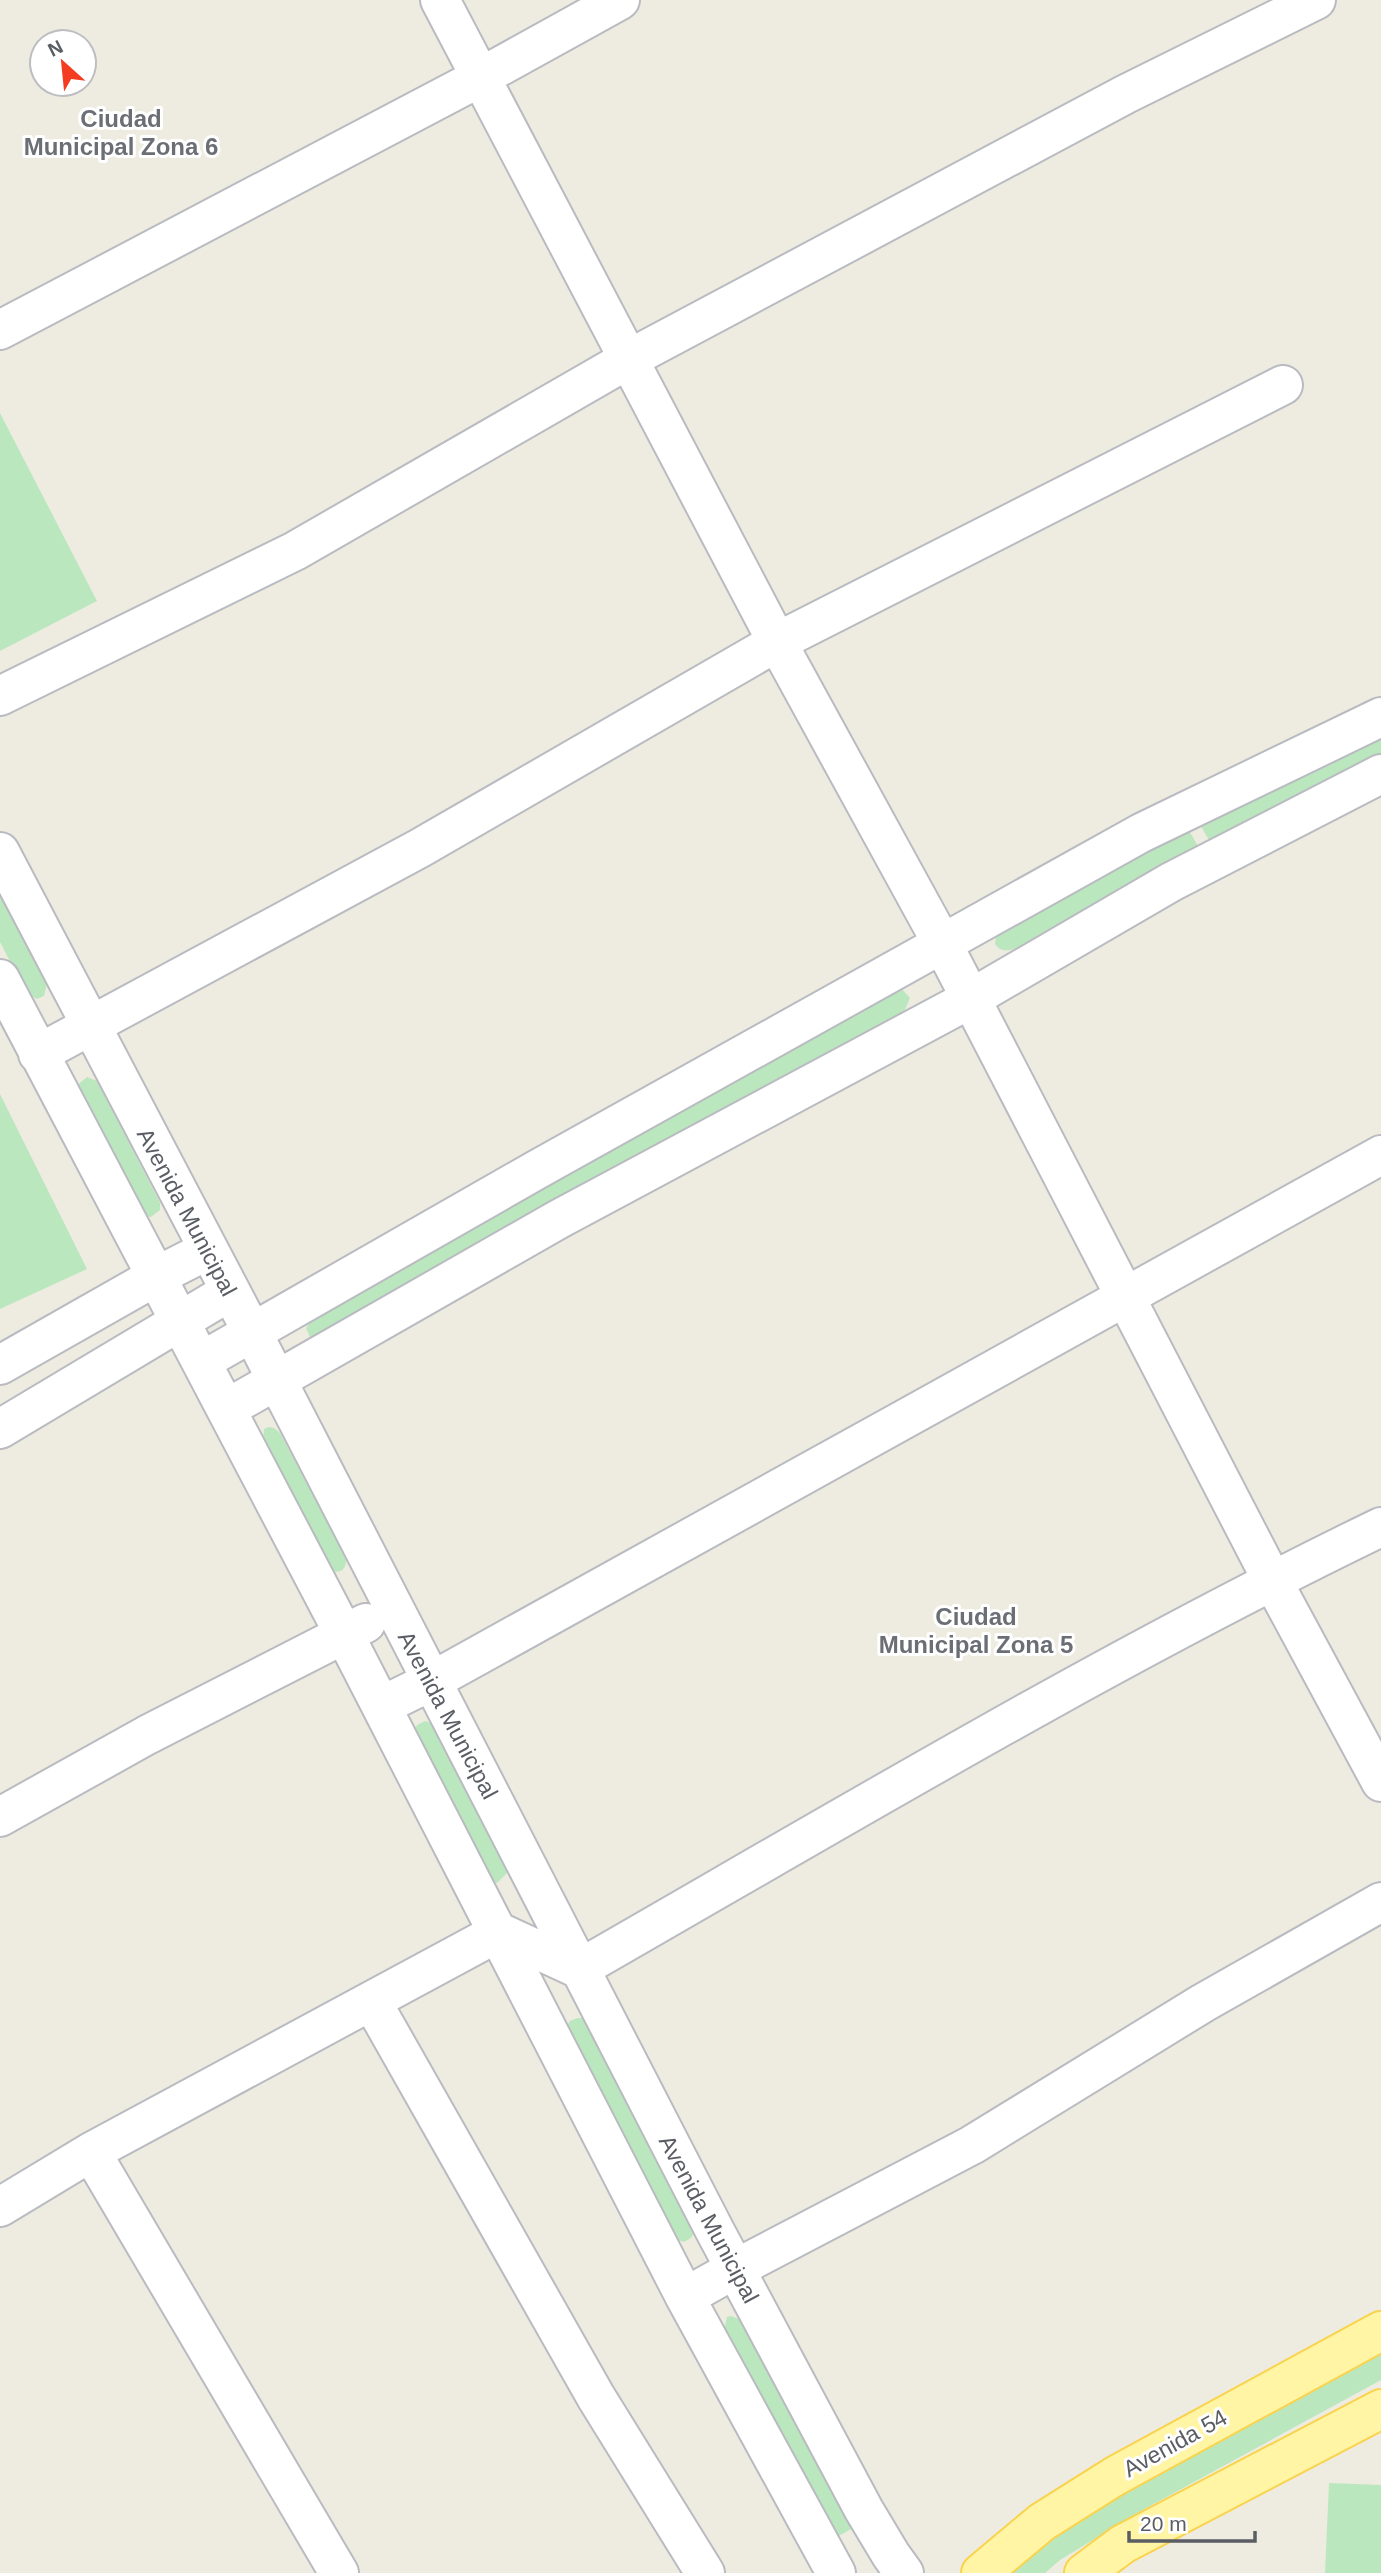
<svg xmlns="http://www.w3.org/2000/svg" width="1381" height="2573" font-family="Helvetica,sans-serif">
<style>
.green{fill:#bbe7be}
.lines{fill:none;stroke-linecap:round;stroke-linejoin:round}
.minor-casing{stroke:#b9bbc1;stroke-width:42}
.major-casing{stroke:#fad34e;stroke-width:42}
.minor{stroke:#fff;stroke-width:38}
.major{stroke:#fff5a5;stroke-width:38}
.labels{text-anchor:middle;stroke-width:6;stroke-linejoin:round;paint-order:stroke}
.street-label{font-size:23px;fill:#5a5d63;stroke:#fff}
.neighbourhood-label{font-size:24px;font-weight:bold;fill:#6b6f75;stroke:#fff}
</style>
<rect width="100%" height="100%" fill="#eeece1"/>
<path class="green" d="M0 413 97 601 0 651Z
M1381 732V757L1210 842 1198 821Z
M1187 827 1199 848 1099 901 1019 947C1009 951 1001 953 995 944L996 935Z
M0 894 47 984 44 996 37 999 26 993 0 942Z
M901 988 910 998 904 1012 585 1184 320 1339 310 1337 306 1328 315 1314Z
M87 1077 97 1081 160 1203V1210L151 1217 146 1216 75 1087Z
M0 1094 87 1269 0 1309Z
M269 1427 274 1428 280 1433 346 1557C347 1567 343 1574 332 1571L263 1442 264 1429Z
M425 1721 431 1723 435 1728 507 1865V1873L497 1883 490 1881 414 1730 417 1725Z
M577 2018H584L694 2233 691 2238 684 2242 678 2240 673 2235 566 2027 570 2021Z
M731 2316 742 2320 853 2528 835 2538 724 2329 727 2317Z
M1381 2352V2380L1139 2512 1060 2560 1045 2573H1010L1052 2538 1126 2492Z
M1329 2483 1381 2485V2573H1325Z"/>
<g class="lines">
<defs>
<path id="minor" d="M440 0 777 642 943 945 1272 1580 1381 1782
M0 330 479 78 620 0
M0 696 295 551 627 360 1126 94 1316 0
M0 852 252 1332 715 2231 864 2510 891 2555 904 2573
M0 979 344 1634 685 2297 836 2573
M38 1054 420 848 777 642 1283 385
M202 1361 538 1169 1141 833 1381 717
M0 1365 155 1277 208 1250
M226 1409 559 1219 970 999 1171 882 1381 774
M0 1429 229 1292
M381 1706 432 1681C749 1507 1064 1329 1381 1155
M0 1817 147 1735 366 1623
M372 2002 596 2397 705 2573
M91 2152 339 2573
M0 2207 91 2152 499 1932 579 1969C844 1817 1106 1660 1381 1527
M685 2297 735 2269 972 2145 1203 2003 1381 1902"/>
<path id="major" d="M981 2573 1042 2522 1115 2476 1381 2331
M1084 2573 1123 2544 1381 2409"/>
</defs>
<use href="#minor" class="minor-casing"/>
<use href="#major" class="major-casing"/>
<use href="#minor" class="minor"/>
<use href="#major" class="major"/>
</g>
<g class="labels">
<g class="street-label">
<text transform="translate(187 1212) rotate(62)" y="8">Avenida Municipal</text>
<text transform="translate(448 1715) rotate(62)" y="8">Avenida Municipal</text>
<text transform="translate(709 2219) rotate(62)" y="8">Avenida Municipal</text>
<text transform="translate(1175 2443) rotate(-29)" y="8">Avenida 54</text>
</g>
<g class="neighbourhood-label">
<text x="121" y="127">Ciudad<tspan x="121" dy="28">Municipal Zona 6</tspan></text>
<text x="976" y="1625">Ciudad<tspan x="976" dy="28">Municipal Zona 5</tspan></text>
</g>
</g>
<g transform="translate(63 63) rotate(333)"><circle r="33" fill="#ffffff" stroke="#bdbec1" stroke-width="2"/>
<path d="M0-5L12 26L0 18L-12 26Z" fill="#f43c21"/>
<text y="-10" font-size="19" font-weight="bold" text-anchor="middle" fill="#5a5d63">N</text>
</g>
<path d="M1129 2531v10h126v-10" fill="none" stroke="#5a5d63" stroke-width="3.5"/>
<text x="1140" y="2531" font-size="21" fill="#5a5d63" stroke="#ffffff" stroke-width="5" paint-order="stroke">20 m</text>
</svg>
